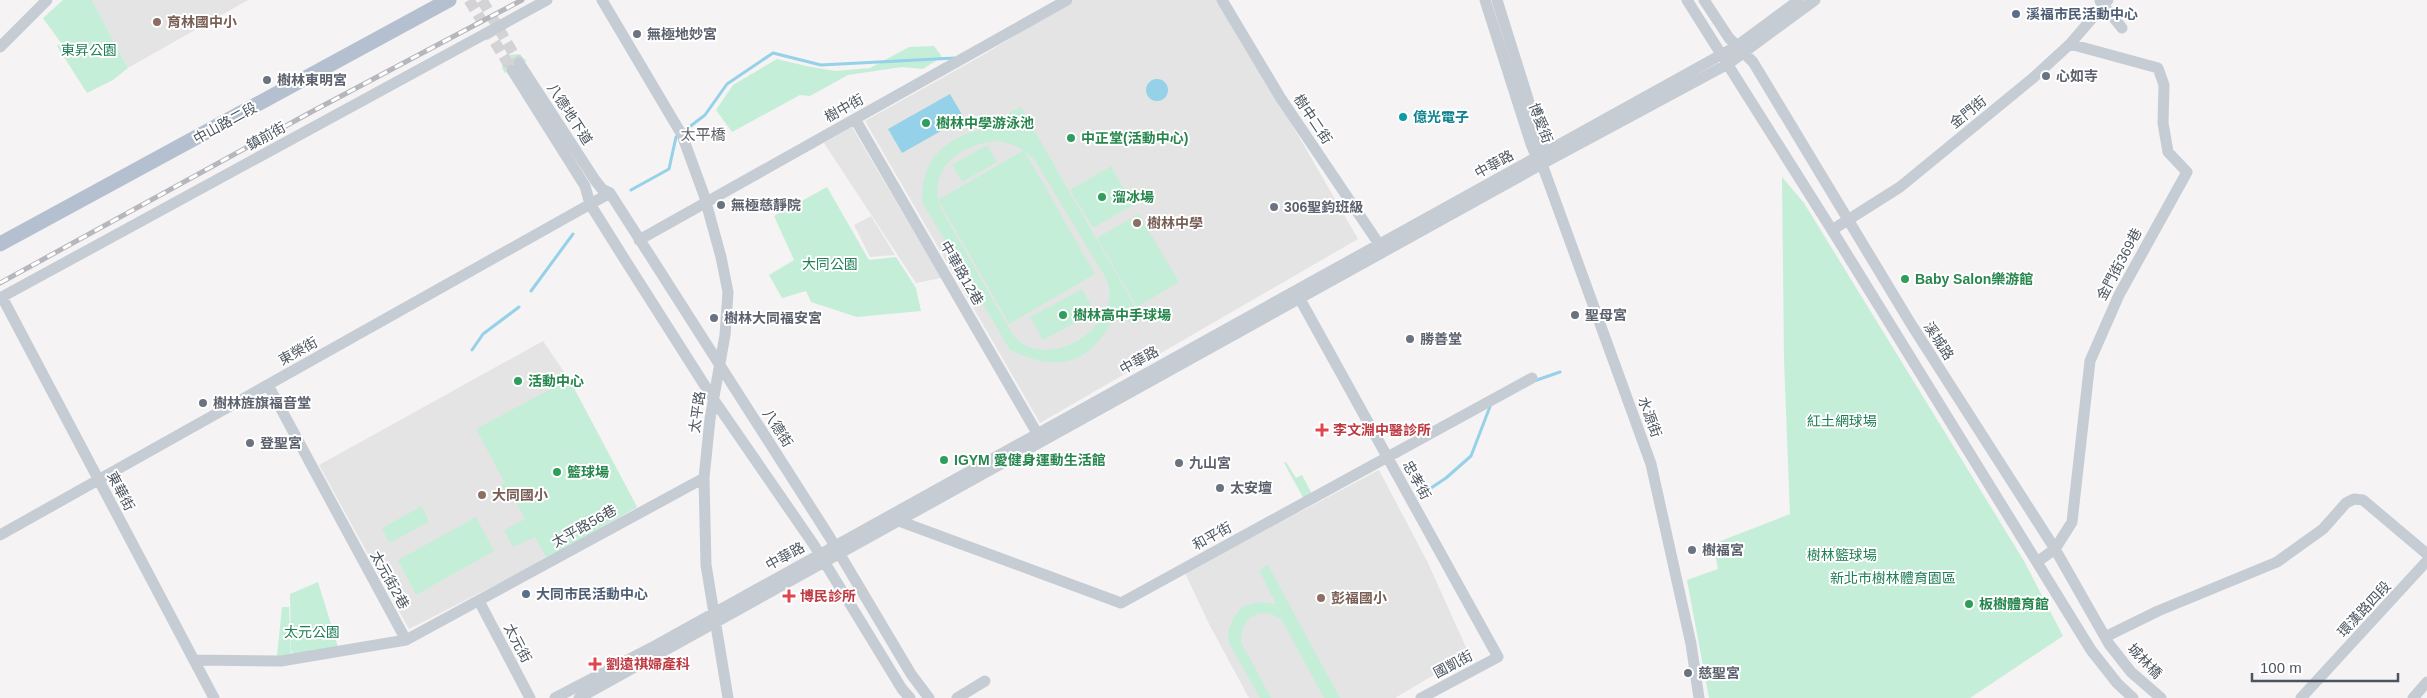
<svg xmlns="http://www.w3.org/2000/svg" width="2427" height="698" font-family="Arial,'Noto Sans TC',sans-serif">
<style>
.education{fill:#e5e4e4}
.green{fill:#c5eed8;fill-rule:evenodd}
.water{fill:#95d1e8}
.lines{fill:none;stroke-linecap:round;stroke-linejoin:round}
.stream{stroke:#95d1e8;stroke-width:3}
.minor-tunnel{stroke:#d3d3d5;stroke-width:11;stroke-dasharray:11 5.5;stroke-linecap:butt}
.minor{stroke:#c5ccd3;stroke-width:11}
.major{stroke:#b4c0cf;stroke-width:15}
.rail-casing{stroke:#b5b7bc;stroke-width:5}
.rail{stroke:#fff;stroke-width:3;stroke-dasharray:9;stroke-linecap:butt}
.service-dot{fill:#5c6f8a;stroke:#fff;stroke-width:2}
.education-dot{fill:#8d6e63;stroke:#fff;stroke-width:2}
.worship-dot{fill:#6b7280;stroke:#fff;stroke-width:2}
.culture-dot{fill:#0f9aa8;stroke:#fff;stroke-width:2}
.leisure-dot{fill:#2e9e5b;stroke:#fff;stroke-width:2}
.health-dot{fill:#e0444e;stroke:#fff;stroke-width:2}
.labels{text-anchor:middle;stroke-width:4;stroke-linejoin:round;paint-order:stroke}
.service-label{font-size:14px;font-weight:bold;fill:#4e5e75;stroke:#fff;text-anchor:start}
.education-label{font-size:14px;font-weight:bold;fill:#785e54;stroke:#fff;text-anchor:start}
.worship-label{font-size:14px;font-weight:bold;fill:#5b616d;stroke:#fff;text-anchor:start}
.park-label{font-size:14px;fill:#1e7e55;stroke:#fff}
.street-label{font-size:14px;fill:#4b545f;stroke:#fff}
.culture-label{font-size:14px;font-weight:bold;fill:#0d838f;stroke:#fff;text-anchor:start}
.leisure-label{font-size:14px;font-weight:bold;fill:#27864d;stroke:#fff;text-anchor:start}
.health-label{font-size:14px;font-weight:bold;fill:#be3a42;stroke:#fff;text-anchor:start}
.neighbourhood-label{font-size:15px;fill:#5f6267;stroke:#fff}
</style>
<rect width="100%" height="100%" fill="#f5f3f3"/>
<path class="education" d="M92 0H248L128 68Z
M1074 0H1220L1358 239 1040 423 865 121 983 55Z
M852 127 941 278 916 283 824 143Z
M871 216 895 255 870 257 854 225Z
M543 341 569 379 637 507 546 559 409 629 319 465Z
M1379 470 1428 563 1469 654 1395 698H1249L1209 624 1185 573Z"/>
<path class="green" d="M63 0H92L128 68 113 80 87 93 57 46 61 43 43 18Z
M934 46 942 57 923 69 902 67 848 75 810 96 800 95 732 132 716 110 733 85 777 59 806 66 835 71 870 68 909 47Z
M518 54 527 61 505 73 502 68 503 60 510 55Z
M1021 107 1140 315 1129 322 1119 307C1094 361 1066 376 1010 350L922 202C923 195 922 186 924 179 933 139 979 124 1015 129L1009 113ZM995 141C1011 143 1022 147 1034 159L1107 280C1108 285 1110 291 1110 295 1104 332 1060 362 1025 345 1020 343 1016 338 1013 335L940 207C928 168 960 145 995 141Z
M987 145 997 162 962 182 952 165Z
M1024 150 1095 274 1009 324 938 200Z
M1111 166 1133 205 1093 228 1070 190Z
M1782 177 1804 203 2024 561 2063 636 1970 698H1709L1687 580 1718 569 1713 544 1790 514 1784 360Z
M827 187 869 260 896 257 916 288 921 311 857 317 811 302 806 291 782 298 769 275 794 260 774 216Z
M1139 214 1179 282 1137 307 1097 238Z
M1082 289 1095 312 1043 340 1030 317Z
M569 379 637 507 547 559 535 537 513 547 504 530 525 519 511 493 506 495 501 485 505 483 476 429Z
M1286 462 1296 478 1302 475 1312 494 1304 499 1284 463Z
M422 506 429 522 389 543 382 528Z
M476 517 494 551 416 595 398 560Z
M1268 565 1340 698H1324L1283 622C1265 603 1240 616 1241 642L1271 698H1260L1229 643 1228 632 1233 618 1243 606 1258 602 1276 604 1259 570Z
M318 582 339 650 294 656 291 650 290 594Z
M282 607H289L291 657 277 656Z"/>
<path class="water" d="M1146 90a11 11 0 1 1 22 0a11 11 0 1 1-22 0Z
M950 94 964 118 902 153 888 129Z"/>
<g class="lines">
<path class="stream" d="M684 131 705 115 727 84 773 53 821 65 955 58
M631 190 669 169 676 137 679 135
M531 291 573 234
M472 350 483 334 519 307
M1534 381 1560 372
M1419 496 1446 478 1471 456 1491 404"/>
<path class="minor-tunnel" d="M469 0 512 70
M482 0 519 63"/>
<path class="minor" d="M602 0 682 135 704 195 721 257 728 292 725 335 710 419 704 478 706 565 728 698
M1222 0 1280 97 1383 250
M1485 0 1531 144 1534 151 1539 156 1651 464 1691 644 1699 698
M1497 0 1543 147 1539 156
M1687 0 1832 230 2091 650 2117 683 2133 698
M1704 0 1729 38 1753 62 1911 324 2055 549 2109 644 2131 672 2161 698
M2100 1 2122 28
M0 47 47 0
M519 63 595 180 602 189 610 193 829 536 911 674 929 698
M512 70 585 186 590 204 620 252 714 400 814 545 902 689 910 698
M855 119 1041 440
M1832 230 1900 187 2033 78 2070 44 2108 0
M639 240 1067 0
M1296 292 1498 657 1421 698
M2 297 214 698
M0 298 547 0
M268 385 406 640 704 478
M896 517 899 521 1121 603 1532 378
M0 535 610 193
M2037 562 2055 549 2072 522 2090 361 2119 295 2187 172 2168 152 2163 123 2164 85 2158 68 2070 44
M479 601 530 698
M2105 637 2158 611 2277 562 2323 529 2346 503 2354 499 2363 500 2427 554
M194 660 281 661 406 640
M555 698 651 648 1737 46 1799 0
M579 698 1542 164 1728 64 1815 0
M957 698 985 681
M2301 698 2427 561
M2413 698 2427 682"/>
<path class="major" d="M0 244 449 0"/>
<defs>
<path id="rail" d="M0 283 313 111 522 0"/>
</defs>
<use href="#rail" class="rail-casing"/>
<use href="#rail" class="rail"/>
</g>
<g class="service-dot">
<circle cx="2016" cy="14" r="5"/>
<circle cx="526" cy="594" r="5"/>
</g>
<g class="education-dot">
<circle cx="157" cy="22" r="5"/>
<circle cx="1137" cy="223" r="5"/>
<circle cx="482" cy="495" r="5"/>
<circle cx="1321" cy="598" r="5"/>
</g>
<g class="worship-dot">
<circle cx="637" cy="34" r="5"/>
<circle cx="2046" cy="76" r="5"/>
<circle cx="267" cy="80" r="5"/>
<circle cx="721" cy="205" r="5"/>
<circle cx="1274" cy="207" r="5"/>
<circle cx="1575" cy="315" r="5"/>
<circle cx="714" cy="318" r="5"/>
<circle cx="1410" cy="339" r="5"/>
<circle cx="203" cy="403" r="5"/>
<circle cx="250" cy="443" r="5"/>
<circle cx="1179" cy="463" r="5"/>
<circle cx="1220" cy="488" r="5"/>
<circle cx="1692" cy="550" r="5"/>
<circle cx="1688" cy="673" r="5"/>
</g>
<circle class="culture-dot" cx="1403" cy="117" r="5"/>
<g class="leisure-dot">
<circle cx="926" cy="123" r="5"/>
<circle cx="1071" cy="138" r="5"/>
<circle cx="1102" cy="197" r="5"/>
<circle cx="1905" cy="279" r="5"/>
<circle cx="1063" cy="315" r="5"/>
<circle cx="518" cy="381" r="5"/>
<circle cx="944" cy="460" r="5"/>
<circle cx="557" cy="472" r="5"/>
<circle cx="1969" cy="604" r="5"/>
</g>
<g class="health-dot">
<path d="M1319.5 422.5h5v5h5v5h-5v5h-5v-5h-5v-5h5z"/>
<path d="M786.5 588.5h5v5h5v5h-5v5h-5v-5h-5v-5h5z"/>
<path d="M592.5 656.5h5v5h5v5h-5v5h-5v-5h-5v-5h5z"/>
</g>
<g class="labels">
<g class="service-label">
<text x="2026" y="19">溪福市民活動中心</text>
<text x="536" y="599">大同市民活動中心</text>
</g>
<g class="education-label">
<text x="167" y="27">育林國中小</text>
<text x="1147" y="228">樹林中學</text>
<text x="492" y="500">大同國小</text>
<text x="1331" y="603">彭福國小</text>
</g>
<g class="worship-label">
<text x="647" y="39">無極地妙宮</text>
<text x="2056" y="81">心如寺</text>
<text x="277" y="85">樹林東明宮</text>
<text x="731" y="210">無極慈靜院</text>
<text x="1284" y="212">306聖鈞班級</text>
<text x="1585" y="320">聖母宮</text>
<text x="724" y="323">樹林大同福安宮</text>
<text x="1420" y="344">勝善堂</text>
<text x="213" y="408">樹林旌旗福音堂</text>
<text x="260" y="448">登聖宮</text>
<text x="1189" y="468">九山宮</text>
<text x="1230" y="493">太安壇</text>
<text x="1702" y="555">樹福宮</text>
<text x="1698" y="678">慈聖宮</text>
</g>
<g class="park-label">
<text x="89" y="55">東昇公園</text>
<text x="830" y="269">大同公園</text>
<text x="1842" y="426">紅土網球場</text>
<text x="1842" y="560">樹林籃球場</text>
<text x="1893" y="583">新北市樹林體育園區</text>
<text x="312" y="637">太元公園</text>
</g>
<g class="street-label">
<text transform="translate(844 108) rotate(-29)" y="5">樹中街</text>
<text transform="translate(1968 112) rotate(-39)" y="5">金門街</text>
<text transform="translate(570 114) rotate(57)" y="5">八德地下道</text>
<text transform="translate(1313 119) rotate(56)" y="5">樹中二街</text>
<text transform="translate(225 123) rotate(-29)" y="5">中山路二段</text>
<text transform="translate(1541 123) rotate(69)" y="5">博愛街</text>
<text transform="translate(266 136) rotate(-29)" y="5">鎮前街</text>
<text transform="translate(1494 164) rotate(-29)" y="5">中華路</text>
<text transform="translate(2119 264) rotate(-62)" y="5">金門街369巷</text>
<text transform="translate(962 273) rotate(60)" y="5">中華路12巷</text>
<text transform="translate(1939 341) rotate(57)" y="5">溪城路</text>
<text transform="translate(298 351) rotate(-29)" y="5">東榮街</text>
<text transform="translate(1139 360) rotate(-29)" y="5">中華路</text>
<text transform="translate(697 412) rotate(-82)" y="5">太平路</text>
<text transform="translate(1650 417) rotate(70)" y="5">水源街</text>
<text transform="translate(778 428) rotate(57)" y="5">八德街</text>
<text transform="translate(1417 480) rotate(61)" y="5">忠孝街</text>
<text transform="translate(121 491) rotate(62)" y="5">東華街</text>
<text transform="translate(584 526) rotate(-29)" y="5">太平路56巷</text>
<text transform="translate(1212 536) rotate(-29)" y="5">和平街</text>
<text transform="translate(785 556) rotate(-29)" y="5">中華路</text>
<text transform="translate(390 580) rotate(61)" y="5">太元街2巷</text>
<text transform="translate(2364 609) rotate(-47)" y="5">環漢路四段</text>
<text transform="translate(518 643) rotate(62)" y="5">太元街</text>
<text transform="translate(2145 661) rotate(46)" y="5">城林橋</text>
<text transform="translate(1453 664) rotate(-28)" y="5">國凱街</text>
</g>
<g class="culture-label">
<text x="1413" y="122">億光電子</text>
</g>
<g class="leisure-label">
<text x="936" y="128">樹林中學游泳池</text>
<text x="1081" y="143">中正堂(活動中心)</text>
<text x="1112" y="202">溜冰場</text>
<text x="1915" y="284">Baby Salon樂游館</text>
<text x="1073" y="320">樹林高中手球場</text>
<text x="528" y="386">活動中心</text>
<text x="954" y="465">IGYM 愛健身運動生活館</text>
<text x="567" y="477">籃球場</text>
<text x="1979" y="609">板樹體育館</text>
</g>
<g class="health-label">
<text x="1333" y="435">李文淵中醫診所</text>
<text x="800" y="601">博民診所</text>
<text x="606" y="669">劉遠祺婦產科</text>
</g>
<g class="neighbourhood-label">
<text x="703" y="140">太平橋</text>
</g>
</g>
<path d="M2252 673v8h146v-8" fill="none" stroke="#4b545f" stroke-width="2.5"/>
<text x="2260" y="673" font-size="15" fill="#4b545f" stroke="#ffffff" stroke-width="4" paint-order="stroke">100 m</text>
</svg>
